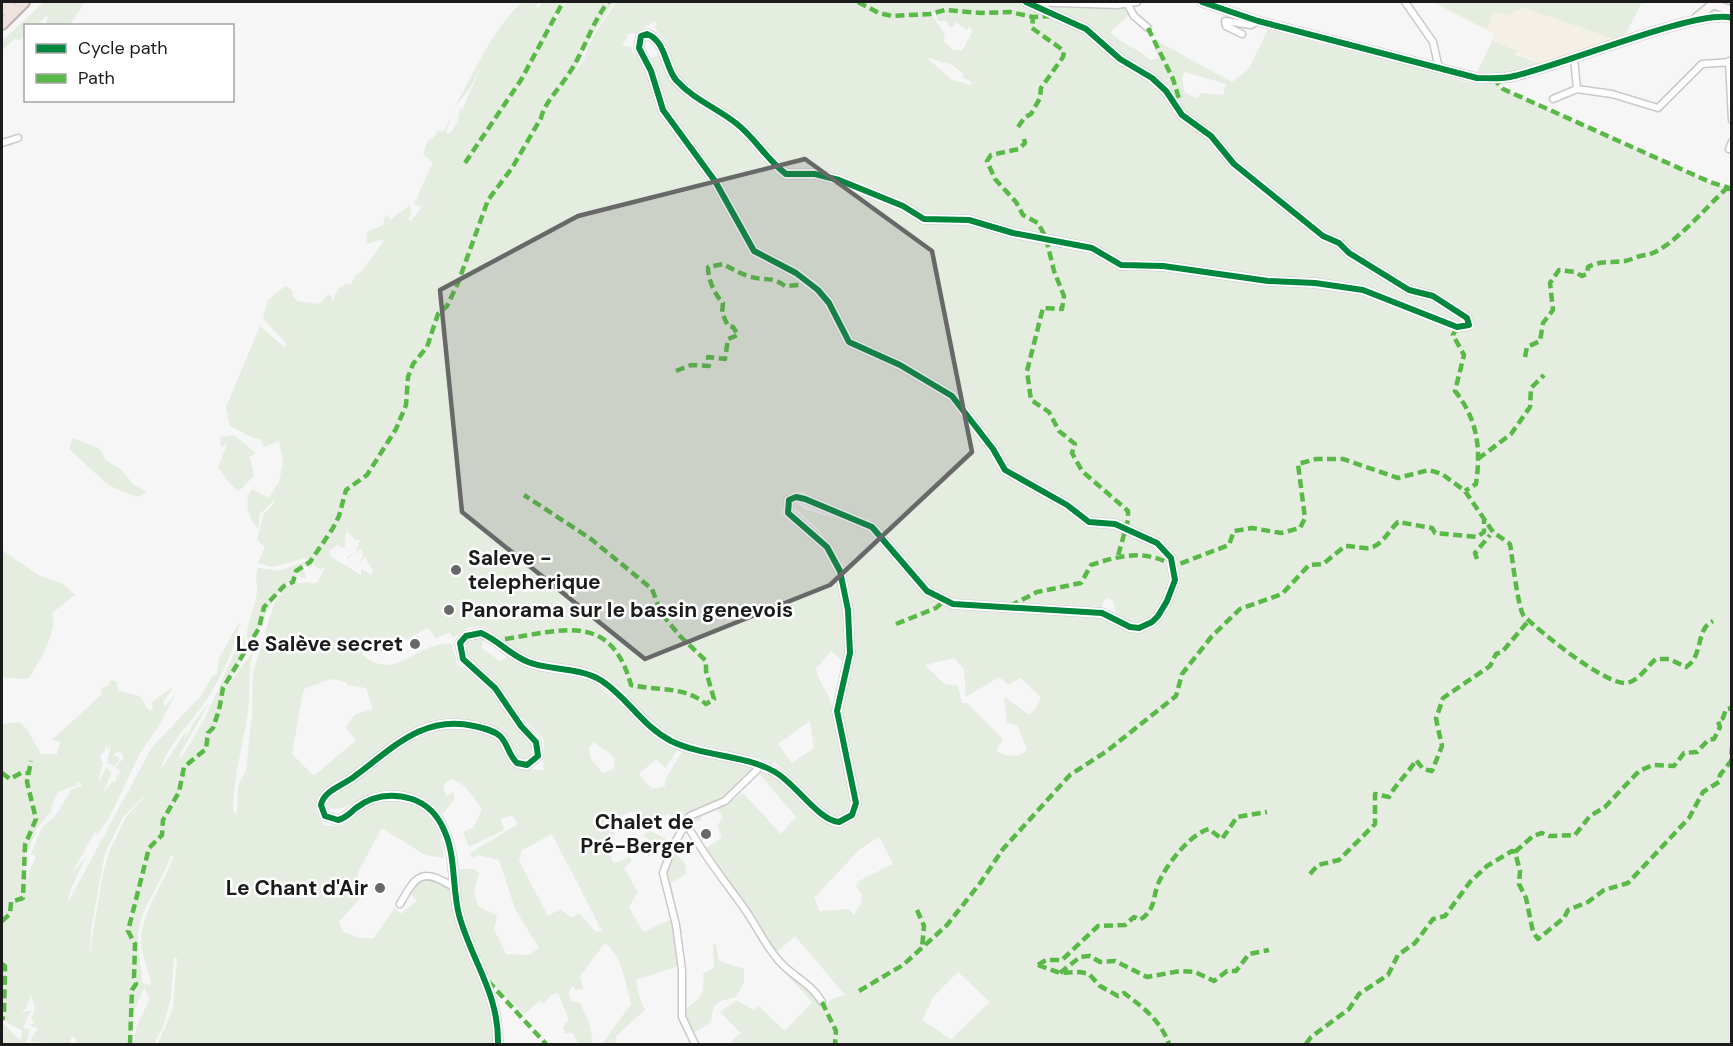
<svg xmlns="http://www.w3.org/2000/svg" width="1733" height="1046" font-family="'DM Sans',sans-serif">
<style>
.education{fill:#f5f0e5}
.green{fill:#e5ece0;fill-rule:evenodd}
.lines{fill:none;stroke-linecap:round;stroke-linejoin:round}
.street-casing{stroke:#c9c9ca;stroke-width:9}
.secondary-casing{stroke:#c9c9ca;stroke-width:11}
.highway-casing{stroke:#beb2b0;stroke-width:14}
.street{stroke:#fefefe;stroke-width:6}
.secondary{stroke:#f9f6f5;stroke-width:8}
.highway{stroke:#eee2df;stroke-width:10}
.quiet{stroke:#58b947;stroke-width:4.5;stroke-dasharray:9 4.5;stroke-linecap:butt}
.cycleway-casing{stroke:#fff;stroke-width:10}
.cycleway{stroke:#00873e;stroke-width:6}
.marked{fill:#686868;fill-opacity:0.2;stroke:#686868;stroke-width:4.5;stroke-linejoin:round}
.poi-dot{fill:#686868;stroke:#fff;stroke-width:2}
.labels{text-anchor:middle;stroke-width:5;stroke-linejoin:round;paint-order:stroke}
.poi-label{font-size:21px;font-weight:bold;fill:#1b1b1b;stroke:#fff;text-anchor:end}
</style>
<rect width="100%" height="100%" fill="#f6f6f7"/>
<path class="education" d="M1524 8 1617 40 1540 63 1492 41 1495 34 1487 30 1493 11Z"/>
<path class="green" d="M44 2H85L70 25H45L49 14 36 25 26 26 25 35 19 41 15 38 3 50 2 41Z
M523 2H539L536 6 538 8 542 2H565L556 13 547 38 566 2H614L585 47 575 73 591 49 583 59 593 37 616 2H1119L1129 15 1110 32C1121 44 1138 48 1150 60L1161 58 1153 49 1159 42 1232 82 1249 69 1268 29C1318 44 1369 56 1420 68 1439 73 1477 89 1496 83L1503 89 1710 182 1731 189V1044H732L733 1039 741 1033 720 1012 737 1000 753 1010 759 1006 785 1031 812 1002 785 973 786 971 824 1006 832 999 845 995 795 936 776 953 755 919 714 866 689 822 693 817 701 815 702 820 691 823 705 848 722 838 717 826 723 817 717 810 743 793 781 834 796 817 758 772 762 768 778 777 827 823C841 827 854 824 860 810L842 707 852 671 854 641 851 598 845 566 820 531 793 506 796 502 804 509 865 527 873 532C898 564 920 600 962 609L1101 618 1130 632 1141 633 1153 627 1162 617 1178 578 1175 559 1162 604 1151 619 1136 624 1116 614 1113 601 1109 598 1104 600 1102 608 1098 609 961 602 946 598 930 589 870 519 839 509 801 491 785 498 781 513C787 525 806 532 817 541 845 564 848 629 845 663L831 651 816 669C818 682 829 693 833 707 841 737 844 770 851 800L846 813 838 817C820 812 793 776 774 762L771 765 766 760 699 746 673 737 649 723 604 677 524 655 483 626 467 628 453 638 450 632 436 639 428 628 380 653 378 647 363 649V655C399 684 414 641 452 644L457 664 485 683 493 693 531 743V755L526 759 518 757C512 750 510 740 504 734 497 727 487 725 479 723 431 710 391 740 356 769 345 778 326 784 318 796 312 806 318 817 324 825 355 831 349 812 372 803 411 787 443 820 444 858L425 855 382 828 359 870 355 887 362 896 339 922 343 932 360 938H374L395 907 400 914 417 901 409 892C423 872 433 879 451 890 458 944 495 989 493 1044H158L173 1008 177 958H174L171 998 163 1027 154 1044H133L137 1025 150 999 144 988 133 1014 131 1044H76L77 1040 72 1036 70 1042 73 1044 32 1042 30 1041 38 1028 30 1026 34 1022 31 1019 35 1008 31 995 26 1008 21 1012 31 1011 23 1028 30 1029 26 1044H2V1023C10 1028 15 1038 21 1040L22 1031 2 1019V724L19 722 27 729 41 754H57L60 742 52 740 102 694 100 688 108 686 111 680 117 682 118 691 140 696 149 711 153 709 152 702 171 688 172 690 163 702 164 707 175 695 157 729 140 753 110 816 97 835 96 830 72 873 86 857 71 888 67 904 152 747 201 696 213 675H217L219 658 240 621C237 647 216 688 200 709 186 728 166 748 160 771L184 734 188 731 181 747 194 722 209 703 180 754V759C208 721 222 676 243 635L247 646 225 689 253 652C247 674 251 696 247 718 242 749 233 780 233 811L237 814 238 786 246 770 252 715 253 673 274 603 286 587 304 582 317 583 325 568 319 569 312 563V568L303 566 306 578 297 576C270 591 266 622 249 647 242 626 256 611 257 591 257 582 255 577 258 568L280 571 308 560 306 558 272 567 258 563 265 547 257 540 263 515 273 504 274 500 260 514 258 529C248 519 243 499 252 489L269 498 279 482 283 462 279 441 264 447 260 439C250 439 241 430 230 426L226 407 260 326 285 348 286 343 263 319 268 300 285 286 292 290 293 297 297 301 319 304 328 294 332 297V302L339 288 347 283 351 285 355 276 363 270 385 239 366 244 367 232 383 225 385 217 391 215 388 218 391 219 410 205 411 214 408 219 411 221 422 207 414 204 433 162 423 155 428 140 434 137 437 131H444L452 114 446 133 449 134C460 121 457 120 460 108L462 110 482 65 469 90 455 106C475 72 494 25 523 2ZM935 12 938 21H946L950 27H954L956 22 967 30 970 26 972 32 962 51 953 50 943 40 945 34 931 14ZM655 21 657 24 654 27 666 41 664 43 669 51 642 61 633 53 631 47 622 46 628 34 636 33ZM930 58 944 63 947 62 963 73V78L971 81V85L952 80 928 59ZM1185 72 1226 84 1223 95 1201 93 1197 99 1184 92 1182 77ZM346 531 355 540H360L355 553 348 556 347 559 361 549 363 555 358 564 365 557 373 570 371 575 361 568V575L330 556V551L338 545 342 548 345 546ZM954 658 964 669 966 697 999 677 1009 685 1020 678 1041 697 1035 709 1029 715 1005 697 1004 699 1007 723 1017 725 1027 750C1018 759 1006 756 996 751L1003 739 967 703H962L958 686 944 684 925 665ZM331 679 346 682 347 685 366 688 373 709 354 715 346 728 356 740 314 776 292 754C296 732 299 711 304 689ZM810 721 814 748 792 763 778 744ZM111 744 107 763 114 766 119 762V758L113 754 120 751 124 758 115 767 121 771 115 778 117 781 112 782 103 793 112 772 106 768 97 785 103 764 100 756 105 751V746L107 749ZM77 782H80L82 786 72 789 55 816 42 827 31 853 36 857 28 874 31 878 25 874 26 853 37 832 32 835 52 810 51 807 58 792 77 785ZM153 788 126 817 110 850 103 872 90 953 91 930 105 853 123 817ZM879 837 893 864 859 881 856 887 862 894V901L854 915 848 909 820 911 814 898 859 850ZM171 855 174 856C164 885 136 918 142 950 144 962 150 973 151 985L142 983C142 965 136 947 139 928 144 902 163 881 171 855ZM958 972 990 1002 951 1039 922 1020 934 996Z
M1433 2H1642L1625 35 1617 40 1524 8 1515 10 1511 16 1493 11 1487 30Z
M1492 41 1517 51 1516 55 1540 63 1511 72 1477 73Z
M234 435 256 453 248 458 251 460 254 476 239 491C229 485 225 476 218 467L228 442 221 448 220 437Z
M73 438 100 449 106 460 121 469 133 484 147 492 137 497 108 485 69 449Z
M2 550 40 576 62 583 75 595 52 613C59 629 38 665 28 679L4 678 2 671Z
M475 638 483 639 482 648 500 661 507 657 551 673 593 681 623 707 641 726 679 748 665 768 656 759 639 774 652 789 665 786 666 778 683 750 756 767C744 780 731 798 714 804 701 809 692 811 680 821L669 814 641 826 634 811 616 817 611 858 614 863 630 857 632 861 624 868 638 892 629 907 643 932 672 919 679 966 636 980 640 999 645 1010 616 1036 615 1044H602L631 1004C626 985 622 955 605 943L580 976 583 989 575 990 573 986 569 991 571 1001 580 1003 590 1025 593 1044H578L573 1033H565L563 1027 569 1020 558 993 551 995 543 1004 539 1001 525 1014 506 997 503 998 490 981 466 921 455 869H475L479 873 474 892 478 906 497 916 494 929 506 954 529 955 539 948 515 909 499 860 478 855 472 858 470 853 518 824 512 815 501 819 504 830 469 847 463 832 473 828 482 810C474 798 466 782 450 779L443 786 446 796 454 793V800L443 814 424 797 422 799C408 795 395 789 380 791 364 793 340 817 327 806L330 798 358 779 385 756 403 745 445 728 456 726 490 736 499 743 516 769 543 770 544 740 517 712 496 682 466 655 465 643ZM594 742 615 758 614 769 603 773 591 759 589 748ZM552 834 602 931 596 932 579 913 572 918 560 909 548 916 519 861 522 850Z
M649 830 679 846 676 854 685 863 686 874 671 883 682 933H679L665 874 671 852 643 836Z
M713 944H716L719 961 744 969V982L736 997C716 1002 714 1001 711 1022L693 1033 699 1044 692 1036 683 1010C701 1000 705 995 703 974L714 968Z"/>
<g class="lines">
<defs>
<path id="street" d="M1031 2 1117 5 1137 2
M1405 2 1433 42 1439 69
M1128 5 1134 16 1148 28
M1242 34 1226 26 1225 21 1251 25 1258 21
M1574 58 1577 89 1612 94 1658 108 1702 64 1732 62
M1729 61 1732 120
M1553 99 1577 89
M2 143 18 138
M1729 149 1732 142
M686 823C703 855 725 881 746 911 757 927 765 945 779 961 792 976 812 984 822 1002
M400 904C417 873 423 868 455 888
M695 1044 682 1017V970L676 925 663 873 672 848 690 816 725 801 762 765"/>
<path id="secondary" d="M1202 2 1258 21 1477 78C1488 78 1499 79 1510 77 1553 69 1701 7 1732 18
M1696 18 1713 4 1732 11
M498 1044C499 993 472 962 459 915 452 888 456 855 444 830 438 816 427 804 412 799 392 793 373 795 356 808 350 813 346 818 338 820L325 816 321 805C324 790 344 785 355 776 392 749 423 714 474 726 483 728 493 730 500 736 508 744 509 756 517 763L527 765 538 756 536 742 521 726 495 688 463 659 460 643 466 636 481 633C498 640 510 655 528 662 551 671 581 667 602 681 628 698 641 725 671 741 704 757 743 754 775 772 795 783 819 821 839 822L852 815 856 803 837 711 850 653 848 610 840 571 827 547 788 513 789 500 796 497 805 499 872 527 927 591 953 604 1102 613 1130 627 1139 628 1152 622 1158 616 1167 601 1175 580 1171 558 1157 543 1115 524 1089 522 1067 505 1005 470 993 449 952 396 900 365 849 342 829 303 818 290 796 273 754 251 715 181 663 110 651 71 639 48 641 36 647 34C666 41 665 67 676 80 694 100 717 108 737 124 755 138 767 160 786 174H815L839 180 903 206 924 219 969 220 1013 233 1092 248 1121 265 1163 266 1268 281 1315 283 1363 290 1457 327 1469 325 1467 318 1433 296 1409 290 1349 253 1339 243 1323 236 1234 164 1211 136 1182 115 1166 91 1152 78 1120 59 1086 29 1026 2"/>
<path id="highway" d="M2 10 10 2
M2 24 24 2"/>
</defs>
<use href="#street" class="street-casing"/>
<use href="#secondary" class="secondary-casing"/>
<use href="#highway" class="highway-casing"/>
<use href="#street" class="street"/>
<use href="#secondary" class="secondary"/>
<use href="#highway" class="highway"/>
<path class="quiet" d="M858 2 879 13 892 16 930 14 945 10 981 13 1010 12 1033 17 1052 16
M1148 28 1173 79 1180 102
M1493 78 1503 89 1710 182 1732 189
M1018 127 1025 117 1031 114 1040 98 1041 88 1063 57 1064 52 1060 48 1032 28 1033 17
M1024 139 1025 143 1019 149 991 155 987 161 995 179 1016 202 1023 215 1038 223 1046 238 1054 271 1064 296 1062 309 1043 308 1027 371 1031 400 1049 412 1059 431 1075 444 1072 453 1082 471 1128 511V520L1118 556
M465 163 521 80 563 2
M1457 327 1453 335 1464 355 1455 391C1478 420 1481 449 1476 484L1465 491
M1525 357 1527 347 1540 341 1543 323 1553 310 1550 283 1559 270 1575 272 1582 276 1587 274 1588 267C1601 260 1612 263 1625 261 1631 260 1637 256 1646 255 1670 251 1708 205 1727 188
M676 371 691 365 709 366 708 357 725 359 728 339 738 335 733 327 728 326 722 313 723 303C714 294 708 279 708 267L723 264C731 268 738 273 748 276 765 282 770 275 785 286L800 285
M1478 459 1511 434 1530 407 1531 388 1544 375
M1477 559 1475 553 1490 535
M1010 606 1037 592 1081 583 1091 565C1121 555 1145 549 1174 566L1229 545 1234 531 1252 528 1281 533 1300 528 1305 518 1298 464 1316 459H1343L1398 478 1429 470 1442 474 1465 491 1493 532 1510 544C1512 555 1518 610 1524 616 1540 632 1602 682 1624 683 1637 684 1647 666 1656 659H1669L1686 667C1704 656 1695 629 1713 621
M896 624 936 608 944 601
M505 639C564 630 611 612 631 685 658 691 685 686 706 704L714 699 706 671V661L680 636 661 613 652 589 591 539 524 495
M2 773 10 779 21 773H29
M1515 852 1533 836 1542 833 1549 836 1575 835 1590 816 1605 807 1639 771 1653 765 1674 766 1684 753 1697 752 1708 740 1714 739 1720 727 1718 721 1723 718 1726 709 1732 708
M1310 874 1318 865 1339 860 1375 824V794L1389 797C1397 782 1408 774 1416 760L1423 769 1432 771 1442 746 1436 719 1443 698 1490 666 1496 654 1502 652 1530 619
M917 910 924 926 922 948
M2 921 10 914 11 902 23 898 25 845 36 819 27 782 31 761
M2 964 5 966 4 1015 2 1020
M1038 965 1046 960H1062L1098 926 1125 925 1134 917 1140 920C1156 909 1152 900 1158 884 1166 865 1190 834 1209 829L1222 839 1237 817 1267 812
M1038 965 1060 973 1080 972 1089 974 1100 986 1118 996 1124 993C1144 1008 1160 1020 1169 1044
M1060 973 1080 957 1090 956 1100 962 1115 961 1147 977 1180 971 1195 972 1214 981 1227 971H1236L1249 954 1269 950
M488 981 546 1044
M859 991 903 965 947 925 981 882 1003 849 1070 775 1107 751 1176 696 1182 674 1212 636 1240 609 1282 594 1309 565 1323 564 1345 546C1353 546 1358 548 1365 548 1380 550 1388 531 1398 522L1432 528 1435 533 1477 537 1484 532V520
M822 1002 836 1031 835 1044
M130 1044 132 990 136 984 134 978 135 944 128 931 149 848 162 835 163 820 179 792 184 767 206 749 208 733 213 728 219 710 223 688 259 628 264 607 284 586 293 582 296 571 310 562 333 528 339 516 346 490 367 475 396 429 406 405 408 377 413 364 427 347 438 314 447 306 458 283 488 200 512 168 541 118C545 102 559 89 568 75 584 52 591 24 608 2
M1306 1044 1311 1037 1349 1009 1359 994 1388 975 1398 955 1415 943 1433 919 1445 916 1470 882 1487 866 1512 851 1515 852 1520 871 1519 884 1526 898 1533 932 1538 939 1564 918 1568 910 1588 902 1604 890 1628 883 1689 818 1703 792 1719 782 1720 775 1731 761 1732 747"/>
<defs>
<path id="cycleway" d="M1202 2 1258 21 1477 78C1488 78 1499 79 1510 77 1553 69 1701 7 1732 18
M498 1044C499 993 472 962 459 915 452 888 456 855 444 830 438 816 427 804 412 799 392 793 373 795 356 808 350 813 346 818 338 820L325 816 321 805C324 790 344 785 355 776 392 749 423 714 474 726 483 728 493 730 500 736 508 744 509 756 517 763L527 765 538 756 536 742 521 726 495 688 463 659 460 643 466 636 481 633C498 640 510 655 528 662 551 671 581 667 602 681 628 698 641 725 671 741 704 757 743 754 775 772 795 783 819 821 839 822L852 815 856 803 837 711 850 653 848 610 840 571 827 547 788 513 789 500 796 497 805 499 872 527 927 591 953 604 1102 613 1130 627 1139 628 1152 622 1158 616 1167 601 1175 580 1171 558 1157 543 1115 524 1089 522 1067 505 1005 470 993 449 952 396 900 365 849 342 829 303 818 290 796 273 754 251 715 181 663 110 651 71 639 48 641 36 647 34C666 41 665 67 676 80 694 100 717 108 737 124 755 138 767 160 786 174H815L839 180 903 206 924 219 969 220 1013 233 1092 248 1121 265 1163 266 1268 281 1315 283 1363 290 1457 327 1469 325 1467 318 1433 296 1409 290 1349 253 1339 243 1323 236 1234 164 1211 136 1182 115 1166 91 1152 78 1120 59 1086 29 1026 2"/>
</defs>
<use href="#cycleway" class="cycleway-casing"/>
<use href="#cycleway" class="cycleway"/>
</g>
<path class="marked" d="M805 159 932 251 972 452 830 585 645 659 462 512 440 290 578 216Z"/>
<g class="poi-dot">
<circle cx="456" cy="570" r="6"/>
<circle cx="449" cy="610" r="6"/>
<circle cx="415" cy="644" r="6"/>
<circle cx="706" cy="834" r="6"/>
<circle cx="380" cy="888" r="6"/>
</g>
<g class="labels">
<g class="poi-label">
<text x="468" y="565" text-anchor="start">Saleve -<tspan x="468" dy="24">telepherique</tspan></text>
<text x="461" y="617" text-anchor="start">Panorama sur le bassin genevois</text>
<text x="403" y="651">Le Salève secret</text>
<text x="694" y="829">Chalet de<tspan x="694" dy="24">Pré-Berger</tspan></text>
<text x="368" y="895">Le Chant d'Air</text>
</g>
</g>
<rect width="1733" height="1046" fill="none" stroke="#1b1b1b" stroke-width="6"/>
<rect x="24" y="24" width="210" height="78" fill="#ffffff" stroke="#a4a4a4" stroke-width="1.5"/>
<rect x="36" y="44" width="30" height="9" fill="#00873e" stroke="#a4a4a4" stroke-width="1.5"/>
<text x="78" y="54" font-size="18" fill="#1b1b1b">Cycle path</text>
<rect x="36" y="74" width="30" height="9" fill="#58b947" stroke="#a4a4a4" stroke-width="1.5"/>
<text x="78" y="84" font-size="18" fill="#1b1b1b">Path</text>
</svg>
